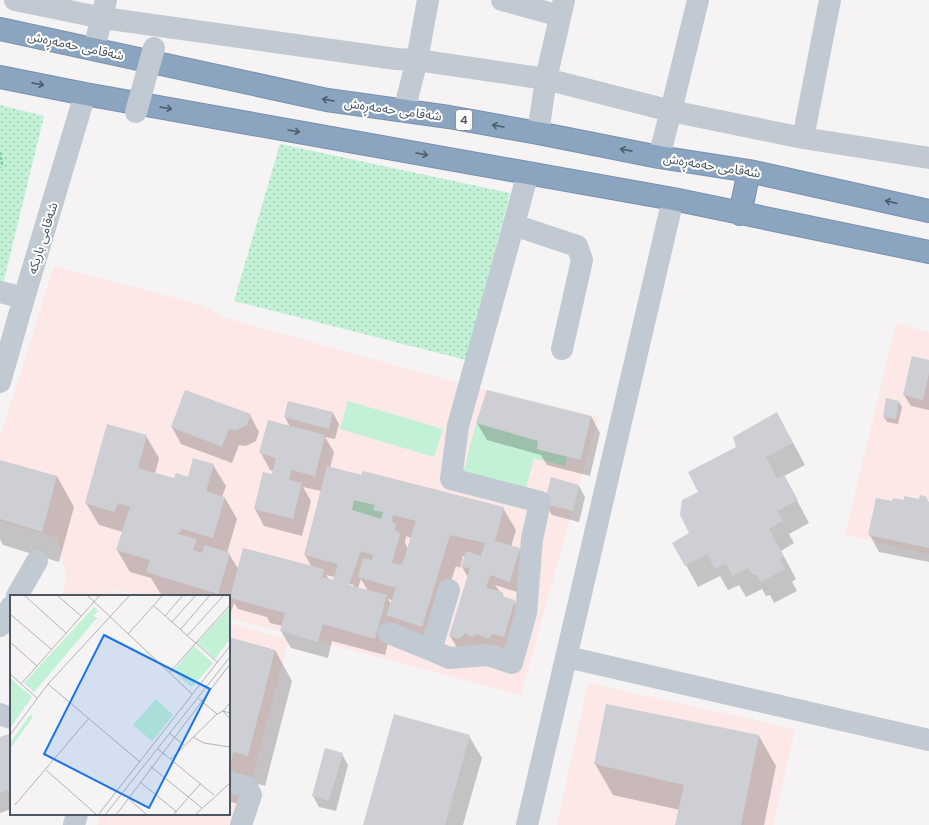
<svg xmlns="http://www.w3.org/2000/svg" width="929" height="825" font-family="'DM Sans','Noto Sans Arabic',sans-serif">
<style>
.medical{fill:#fce8e6}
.park{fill:url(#park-dots)}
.garden{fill:#c3f1d5}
.shadow{fill:#0003;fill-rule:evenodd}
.building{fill:#cdcfd5;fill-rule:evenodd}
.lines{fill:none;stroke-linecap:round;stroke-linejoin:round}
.highway-casing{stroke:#7690ad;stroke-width:24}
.path{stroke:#7ad0a6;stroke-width:2.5;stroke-dasharray:3 2;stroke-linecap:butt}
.minor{stroke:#c1cad2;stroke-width:22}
.highway{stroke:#8ba5c1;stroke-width:22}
.minor-bridge{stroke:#c1cad2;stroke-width:22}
.oneway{stroke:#505e6b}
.labels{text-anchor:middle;stroke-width:4;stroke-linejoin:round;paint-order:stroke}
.shield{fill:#fff;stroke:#808990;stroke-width:1}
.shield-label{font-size:12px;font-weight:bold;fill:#4a5661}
.street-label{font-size:13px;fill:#4a5661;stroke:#fff}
.inset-road{fill:none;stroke:#b1b4b9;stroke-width:1}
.view{fill:#1a73e8;fill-opacity:0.15;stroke:#1a73e8;stroke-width:2}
.inset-edge{fill:none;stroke:#4a5661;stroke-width:2}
</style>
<defs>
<pattern id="park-dots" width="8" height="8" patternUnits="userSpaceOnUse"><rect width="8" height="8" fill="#c3f1d5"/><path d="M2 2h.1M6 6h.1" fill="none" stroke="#a0c6b0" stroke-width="1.8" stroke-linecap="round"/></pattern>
</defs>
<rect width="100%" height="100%" fill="#f5f3f3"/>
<path class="medical" d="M54 266 202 305 226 318 451 381 598 417 521 695 229 618V596H141L86 582 133 596H62L66 577 58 538 0 521V438Z
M896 324 929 332V554L845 535Z
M229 623 288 640 241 825H97L101 814H229Z
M588 683 795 729 773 825H557Z"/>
<path class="park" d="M0 105 44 116 3 284 0 283Z
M280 144 510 193 466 360 234 301Z"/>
<path class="garden" d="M348 401 443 429 434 457 340 429Z
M476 423 538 441 537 449 567 457 565 466 534 458 525 491 463 474Z
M354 500 375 505 374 510 383 512 381 519 352 510Z"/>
<path class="shadow" d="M929 361V410L911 406 904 395Z
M288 402 333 413 339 424 335 439 325 437 334 452 330 468 503 508 516 530 511 547 519 549 525 560 517 592 495 585 505 598 514 601 524 618 513 654 460 652 450 636 468 577 462 567 465 557 463 556 460 568 456 566 431 643 393 625 385 655 332 641 328 658 291 648 281 631 283 626 270 623 267 617 238 609 234 603 230 615 229 614V596H168L160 593 151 578 130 572 117 550 123 532 99 525 86 503 146 436 159 458 155 474 175 479 189 478 213 465 226 486 222 497 225 498 237 519 227 553 229 554 239 570 311 566 305 555 321 491 303 487 311 501 302 536 264 526 255 509 264 473 273 475 274 471 270 470 261 453 290 427 285 417ZM406 536 411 538 408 549 405 543ZM326 575 335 577V582L330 581ZM361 579 368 591 358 588ZM341 582 354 585V587ZM388 599 392 600 391 604Z
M899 402 902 407 898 424 887 422 884 417Z
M250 415 259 432 256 441 246 446 239 445 232 463 181 444 172 427Z
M591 416 600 433 590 476 547 465 541 455 487 440 477 423Z
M789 435 805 465 784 476 809 523 789 534 794 543 781 551 796 579 792 582 797 591 774 603 770 595 766 596 762 589 746 597 739 585 728 590 720 576 698 587 674 543 691 533 700 492Z
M0 465 57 476 74 507 59 562 3 545 0 539Z
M579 486 585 497 579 522 552 515 545 504Z
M926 498 929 503V562L879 552 870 535 893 502 919 501Z
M229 638 275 650 292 681 265 786 251 782 246 806 231 802 229 798Z
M11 734V809L0 813V738Z
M469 736 482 758 463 825H364Z
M759 736 776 766 764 825H676L680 810 613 795 595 764Z
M342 754 348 765 336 811 319 807 313 796Z"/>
<path class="building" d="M912 356 929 360V373L923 400 903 395Z
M185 390 251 414 247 425 236 430 229 429 222 447 171 427Z
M487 390 591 416 581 460 537 449 538 441 476 423Z
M886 398 899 401 896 419 883 417Z
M288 401 333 412 329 429 284 417Z
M777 412 793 443 766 457 777 478 784 475 798 500 777 511 783 521 769 529 784 557 780 559 785 569 761 582 756 574 753 575 748 568 732 576 726 563 715 569 707 554 685 566 672 543 689 533 680 515 682 500 698 492 688 472 736 447 733 437Z
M268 420 325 435 315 476 291 470 289 480 302 483 293 519 254 509 263 472 272 474 276 458 259 453Z
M107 424 147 435 138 468 174 478 176 473 188 477 193 458 214 464 206 491 225 497 213 538 182 529 178 534 197 539 193 550 202 553 205 545 230 553 218 594 146 572 150 560 116 550 130 507 118 503 114 512 85 503Z
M0 460 57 476 42 532 0 519Z
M327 466 361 475 363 471 504 507 495 541 520 548 510 582 490 575 486 588 503 592 502 596 515 600 504 637 492 634 489 639 477 634 471 637 465 633 459 639 449 636 470 568 461 567 466 551 481 556 485 543 450 535 422 627 386 615 396 588 358 577 363 558 372 560 373 555 361 551 349 585 387 595 375 639 323 624 318 642 280 631 285 613 230 598 243 548 324 569 322 577 333 580 338 564 304 555ZM354 500 375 505 373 510 383 512 381 519 352 510ZM393 515 416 521 402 565 392 563 400 534 395 530 396 524 392 522Z
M551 477 579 485 573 511 544 504Z
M920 495 927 497V501L929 502V548L868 535 876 498 892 501 893 498 904 500V496L919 499Z
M229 637 275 650 248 756 233 752 230 770Z
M606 704 759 735 741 825H675L684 785 594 764Z
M394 714 470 735 445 825H363Z
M11 733V789L0 793V737Z
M325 748 343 753 329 801 312 796Z"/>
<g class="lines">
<defs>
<path id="highway" d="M0 29 327 100 449 117 538 133 659 157 749 171 929 211
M0 77 85 94 673 199 929 252
M740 214 749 171"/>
</defs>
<use href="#highway" class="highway-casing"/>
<path class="path" d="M0 152 2 164 0 167"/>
<path class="minor" d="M15 0 103 18 396 59 417 60 546 79 671 111 803 138 929 158
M502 0 560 16
M94 49 106 0
M404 111 417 60 428 0
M538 133 546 79 564 0
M803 138 830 0
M659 157 671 111 698 0
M514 225 577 246 582 260 562 349
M0 292 24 298
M0 382 24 298 85 94
M449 590 431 650 449 658 488 655 512 663 526 613 532 539 540 502 451 479 458 426 528 173
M17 596 37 561
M0 626 11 607
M389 633 431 650
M567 657 929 740
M0 714 11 718
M229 782 247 787 251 795 241 825
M74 825 77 814
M527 825 673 199"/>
<use href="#highway" class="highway"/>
<path class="minor-bridge" d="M136 112 154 48"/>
</g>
<defs><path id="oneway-shaft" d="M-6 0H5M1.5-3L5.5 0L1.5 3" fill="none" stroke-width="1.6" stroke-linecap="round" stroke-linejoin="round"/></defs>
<g class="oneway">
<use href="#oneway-shaft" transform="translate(38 84) rotate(11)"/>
<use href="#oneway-shaft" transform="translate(328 100) rotate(-170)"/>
<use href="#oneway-shaft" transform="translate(166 108) rotate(10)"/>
<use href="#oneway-shaft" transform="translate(498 126) rotate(-170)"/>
<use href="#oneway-shaft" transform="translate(294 131) rotate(10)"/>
<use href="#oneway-shaft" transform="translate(626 150) rotate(-169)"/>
<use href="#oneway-shaft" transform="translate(422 154) rotate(10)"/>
<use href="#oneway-shaft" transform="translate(891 202) rotate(-167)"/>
</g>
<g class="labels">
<rect class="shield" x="456" y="110" width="16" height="20" rx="3"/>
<g class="shield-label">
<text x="464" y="124">4</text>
</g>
<g class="street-label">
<text transform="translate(76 45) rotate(12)" y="5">شەقامی حەمەڕەش</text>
<text transform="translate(393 109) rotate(8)" y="5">شەقامی حەمەڕەش</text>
<text transform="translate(712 165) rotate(9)" y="5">شەقامی حەمەڕەش</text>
<text transform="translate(42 238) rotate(-73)" y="5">شەقامی باریکە</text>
</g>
</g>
<g transform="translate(10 595)">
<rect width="220" height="220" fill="#f5f3f3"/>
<path d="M20 120 23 122 0 154V148Z" fill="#c3f1d5"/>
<path d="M84 12 88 16 83 21 87 23 24 97 14 88ZM220 12V44L205 64 187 48ZM184 51 203 68 182 92 163 76ZM0 83 22 102 0 133ZM146 104 163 120 142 146 123 130Z" fill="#c3f1d5"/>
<path class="inset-road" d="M14 0 56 38M47 0 71 21M77 0 182 99M144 11 207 67M0 19 41 54M155 21 173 0M162 27 186 0M170 35 200 0M118 39 153 0M177 41 214 0M0 47 27 71M160 77 220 10M0 79 27 103M11 89 90 0M38 89 130 167M189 104 207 119M220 108 213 116 220 124M159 138 174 150M0 140 38 89 120 0M183 142 194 148 220 152M148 154 204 200M161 164 207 119 213 116 220 118M140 171 192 213M36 175 87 220M130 187 167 217M118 203 137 220M5 210 79 123M88 220 220 51M95 220 220 62M106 220 220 69M163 220 191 188M185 220 220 188"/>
<path class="view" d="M94 40 200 94 139 213 34 159Z"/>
<rect width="220" height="220" class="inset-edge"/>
</g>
</svg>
